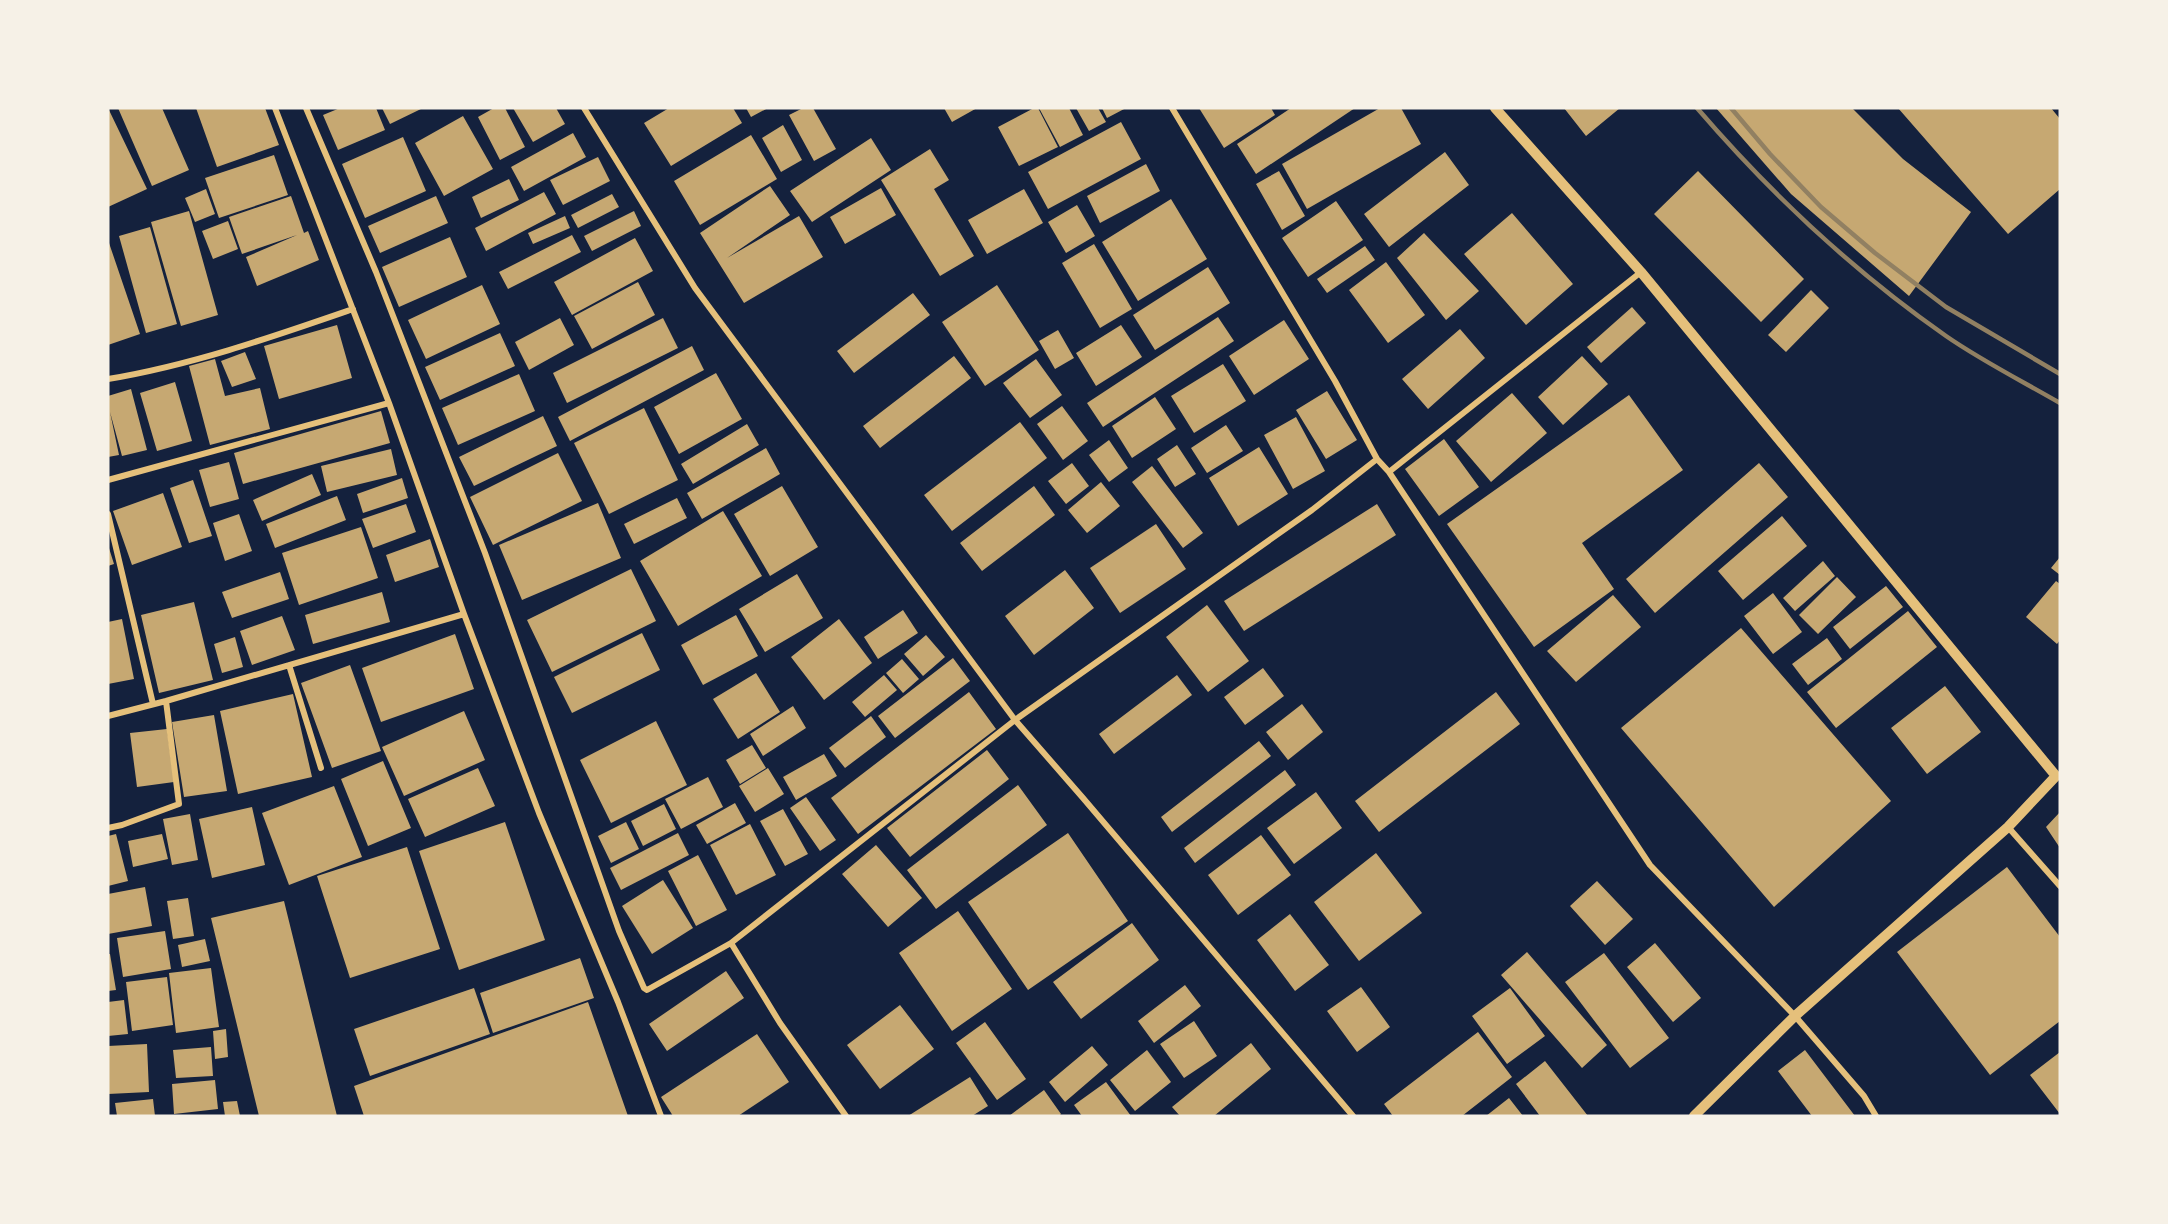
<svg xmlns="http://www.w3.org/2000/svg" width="2168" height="1224" font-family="Barlow,sans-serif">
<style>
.building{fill:#c6a872}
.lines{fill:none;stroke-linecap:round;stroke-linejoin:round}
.minor{stroke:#e5c07b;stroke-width:6}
.tertiary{stroke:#e5c07b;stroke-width:10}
.rail{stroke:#918062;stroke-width:4.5}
</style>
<rect width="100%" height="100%" fill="#14213d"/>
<path class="building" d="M108 108 147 189 108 207Z
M118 108H162L189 170 152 186Z
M196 108H265L279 145 217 167Z
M340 108H376L385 130 338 150 323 115Z
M382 108H423L390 124Z
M494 108H505L525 147 500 160 478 117Z
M513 108H556L565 124 533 142Z
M669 108H733L742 123 671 166 644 123Z
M746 108H768L751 117Z
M803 108H813L836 149 814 161 789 115Z
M944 108H977L952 122Z
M1034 108H1038L1058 147 1019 166 998 127Z
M1039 108H1069L1083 135 1060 147Z
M1076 108H1098L1106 122 1089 131Z
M1102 108H1126L1107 118Z
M1199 108H1271L1275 115 1224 148Z
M1291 108H1355L1256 174 1237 144Z
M1380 108H1401L1421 144 1307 209 1282 164Z
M1564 108H1620L1586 136Z
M1716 108H1852L1903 159 1971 212 1909 296 1791 194Z
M1898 108H2051L2060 119V189L2008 234Z
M463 116 493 169 444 196 415 143Z
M1121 122 1141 159 1048 209 1028 172Z
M783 125 802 160 781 172 762 138Z
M573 133 586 157 524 191 511 167Z
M751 135 777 179 700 225 674 181Z
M403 137 426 191 365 218 342 164Z
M871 138 891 170 812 222 790 191Z
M930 149 949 180 934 189 974 256 940 276 881 180Z
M1445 152 1469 185 1389 247 1364 214Z
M274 155 288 195 219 218 205 178Z
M598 157 610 181 563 205 550 180Z
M1146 164 1160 191 1100 223 1087 196Z
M1279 171 1305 216 1282 230 1256 184Z
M1698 171 1804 279 1761 322 1654 214Z
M509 179 519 200 481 218 472 197Z
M770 186 790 215 727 258 799 216 823 257 744 303 700 233Z
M881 188 896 215 845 244 830 217Z
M206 189 215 214 195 222 185 198Z
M1024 189 1043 223 987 254 968 220Z
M544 192 556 214 486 251 475 228Z
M612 194 619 207 578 228 571 215Z
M291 196 304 233 308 231 319 260 257 286 246 257 297 235 242 254 229 217Z
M436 196 448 223 380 253 368 226Z
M1171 199 1207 259 1138 301 1102 242Z
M1336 201 1363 240 1308 277 1282 238Z
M1077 205 1095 236 1066 253 1048 222Z
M189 211 218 315 181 326 151 222Z
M634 211 641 226 592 251 584 236Z
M1512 213 1573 284 1526 325 1464 254Z
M565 216 570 228 533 244 528 233Z
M228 221 238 249 213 259 202 231Z
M150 227 177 324 146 333 119 236Z
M1424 233 1479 291 1446 320 1397 258Z
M572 235 581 252 508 289 499 272Z
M450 237 467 277 399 307 382 267Z
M635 238 653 271 572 315 554 282Z
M108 240 140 334 108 345Z
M1094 244 1132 309 1100 328 1062 263Z
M1365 246 1375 260 1327 293 1317 279Z
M1386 262 1425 315 1388 343 1349 290Z
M1208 267 1230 303 1155 350 1133 315Z
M638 282 655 315 592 349 574 316Z
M482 285 500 324 426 359 408 320Z
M997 285 1039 350 985 386 942 322Z
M1811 290 1829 308 1786 352 1768 335Z
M913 293 930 315 854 373 837 351Z
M1632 307 1646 323 1601 363 1587 347Z
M1218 317 1234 341 1103 427 1087 403Z
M560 318 574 345 529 370 515 342Z
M663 318 678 348 567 403 553 373Z
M1284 320 1309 359 1254 395 1229 356Z
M337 325 352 378 279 399 264 346Z
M1121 325 1142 357 1096 386 1076 353Z
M1460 329 1485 358 1428 409 1402 379Z
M1058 330 1074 358 1055 369 1039 341Z
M500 333 515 366 440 400 425 367Z
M692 346 704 370 570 441 558 417Z
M245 352 256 379 232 387 221 361Z
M954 356 971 378 880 448 863 426Z
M1582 356 1608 384 1563 425 1538 397Z
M215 359 225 396 260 388 270 429 210 445 189 366Z
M1036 359 1062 395 1030 418 1003 383Z
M1223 364 1246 401 1194 433 1171 396Z
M716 373 742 419 679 454 654 407Z
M519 374 535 411 458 445 442 408Z
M175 382 192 441 157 451 140 393Z
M131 389 147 450 122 456 110 412 119 455 108 457V396Z
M1327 391 1357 440 1326 459 1296 410Z
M1512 393 1547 433 1491 482 1456 441Z
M1629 395 1683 470 1582 543 1614 589 1534 647 1447 524Z
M1155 397 1176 429 1132 458 1112 426Z
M1062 406 1088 441 1063 460 1037 424Z
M644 408 678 480 609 514 574 443Z
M381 411 390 443 243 484 234 453Z
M543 416 557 446 474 486 459 457Z
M1296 417 1325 471 1293 489 1264 435Z
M1020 422 1047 458 952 531 924 495Z
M747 424 759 445 693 484 681 464Z
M1226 425 1243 451 1207 473 1191 448Z
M1444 439 1479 487 1439 516 1405 469Z
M1109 440 1128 468 1109 482 1089 455Z
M1177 445 1196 474 1175 487 1157 459Z
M1259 447 1288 494 1238 526 1209 478Z
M766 448 780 474 702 519 687 493Z
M391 449 397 475 327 492 321 466Z
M558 453 582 501 493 545 470 497Z
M229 462 239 499 210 507 199 470Z
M1072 463 1089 486 1066 504 1048 481Z
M1759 463 1788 497 1655 613 1626 579Z
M1152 466 1203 533 1183 548 1132 482Z
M312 474 321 495 262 521 253 500Z
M402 478 408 498 363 513 357 494Z
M193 480 212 536 189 543 170 488Z
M1101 482 1120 506 1087 533 1068 510Z
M782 486 818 547 770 576 734 514Z
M1034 486 1055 515 982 571 960 543Z
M163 493 182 547 132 565 113 511Z
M337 496 346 520 275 548 266 524Z
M677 498 687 518 634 544 624 524Z
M598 503 621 558 522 600 499 545Z
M406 504 416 532 373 548 362 519Z
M1377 504 1396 535 1244 631 1224 601Z
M723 511 762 576 678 626 640 561Z
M239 514 252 551 225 561 213 523Z
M1782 516 1807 546 1743 600 1718 571Z
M1156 524 1186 569 1120 613 1090 568Z
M361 527 378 578 299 605 282 553Z
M430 539 439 567 395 582 386 555Z
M108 545 114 564 108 566Z
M2060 557V575L2051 568Z
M1823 561 1835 576 1795 611 1783 598Z
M631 569 656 621 552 672 527 620Z
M1065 570 1094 608 1034 655 1005 616Z
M280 572 289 599 232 618 222 592Z
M797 574 823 618 765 652 739 609Z
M1837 577 1856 597 1818 634 1799 615Z
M2056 581 2060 584V640L2057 644 2026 617Z
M1886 586 1903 607 1850 649 1833 627Z
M382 592 390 622 313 644 305 615Z
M1773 593 1802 632 1773 654 1744 616Z
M1613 595 1641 627 1576 682 1547 651Z
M194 602 213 680 159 693 141 615Z
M1207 605 1249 661 1208 692 1166 637Z
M903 610 918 633 878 659 864 637Z
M1908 611 1937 647 1836 728 1807 692Z
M736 615 758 656 703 685 681 645Z
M282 616 295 650 252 665 240 631Z
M122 619 134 679 108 684V622Z
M839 619 872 663 824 700 791 657Z
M1741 628 1891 801 1774 907 1621 728Z
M642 633 660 670 572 713 554 677Z
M455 634 474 689 381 722 362 668Z
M926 635 945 657 923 676 904 654Z
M235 637 243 667 222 673 214 644Z
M1827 638 1842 659 1808 685 1792 664Z
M953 658 970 681 895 738 878 716Z
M902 659 919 679 903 693 886 673Z
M350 665 381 751 332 768 301 683Z
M1263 668 1284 696 1245 725 1224 697Z
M756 673 780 712 738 739 713 699Z
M884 675 897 690 865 717 852 702Z
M1177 675 1192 695 1114 754 1099 734Z
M1945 686 1981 732 1927 774 1891 728Z
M969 692 996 729 858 834 831 798Z
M1496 692 1520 724 1379 832 1355 801Z
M293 694 312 777 238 794 220 711Z
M1302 704 1323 732 1288 760 1266 732Z
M793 706 806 728 763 756 750 734Z
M464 711 485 760 404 796 382 747Z
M214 715 227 791 184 797 172 722Z
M871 716 886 737 845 768 829 748Z
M656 721 687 785 611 823 580 760Z
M167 729 174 782 137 787 130 733Z
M1259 741 1271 756 1172 832 1161 817Z
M752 745 766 768 740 784 726 760Z
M987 750 1009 779 910 857 887 828Z
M824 754 837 776 796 800 783 777Z
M383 761 411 828 368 846 341 779Z
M478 768 495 806 425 837 408 799Z
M768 768 784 794 755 812 739 786Z
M1285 770 1296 785 1195 863 1184 848Z
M708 777 723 807 681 829 665 799Z
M1018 785 1047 825 936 909 907 870Z
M334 786 362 857 289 885 262 813Z
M1316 792 1342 828 1294 864 1267 828Z
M806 797 836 840 820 851 790 808Z
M735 803 746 823 707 844 696 825Z
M664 804 676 829 643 846 631 821Z
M252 807 265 865 212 878 199 819Z
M783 809 808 854 785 866 760 821Z
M2060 812V848L2046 827Z
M190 814 198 860 172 865 163 819Z
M505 822 545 940 459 970 419 851Z
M626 822 639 849 611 863 598 836Z
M750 824 776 875 736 895 710 845Z
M678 833 689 855 621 890 610 868Z
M1068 833 1128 921 1028 990 968 902Z
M116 834 128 881 108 886V836Z
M162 834 168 859 133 867 128 841Z
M1261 835 1291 875 1238 915 1208 875Z
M876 845 922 898 888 927 842 874Z
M407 847 440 949 350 978 317 876Z
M1376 853 1422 913 1359 961 1314 902Z
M698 855 727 910 696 926 668 871Z
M2007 867 2060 937V1021L1990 1075 1897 952Z
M663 880 693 928 652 954 622 906Z
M1597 881 1633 919 1605 945 1570 906Z
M145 887 152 926 108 934V894Z
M188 898 194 936 173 939 167 901Z
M284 901 337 1116H259L211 918Z
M958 911 1012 989 952 1031 899 953Z
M1290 914 1329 965 1295 991 1257 940Z
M1132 923 1159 960 1081 1019 1053 982Z
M165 931 171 969 123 977 117 938Z
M205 939 210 961 182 967 178 945Z
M1655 943 1701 998 1673 1022 1627 967Z
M1527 952 1607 1045 1582 1068 1501 975Z
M1604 953 1669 1038 1630 1068 1565 982Z
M108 954H110L116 990 108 991Z
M580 958 594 998 493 1033 480 993Z
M211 968 219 1027 176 1033 169 973Z
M726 971 744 998 667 1051 649 1024Z
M167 977 173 1025 132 1031 126 982Z
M1185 985 1201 1006 1154 1043 1138 1021Z
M1361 987 1390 1027 1357 1052 1327 1011Z
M474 988 490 1034 370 1076 354 1029Z
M1510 988 1545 1036 1507 1064 1472 1016Z
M124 1000 128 1034 108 1036V1002Z
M588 1002 628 1116H364L354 1086Z
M900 1005 934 1049 880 1089 847 1045Z
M1194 1021 1217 1056 1184 1078 1160 1044Z
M985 1022 1026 1079 997 1100 956 1043Z
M226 1029 228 1057 215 1059 213 1031Z
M1478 1032 1512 1077 1462 1116H1393L1384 1104Z
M757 1034 789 1082 738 1116H673L661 1097Z
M1251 1043 1271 1069 1214 1116H1180L1172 1107Z
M147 1044 149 1092 108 1094V1046Z
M1092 1046 1108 1065 1065 1102 1049 1082Z
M211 1047 213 1076 176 1078 173 1050Z
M1147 1050 1171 1082 1135 1111 1110 1080Z
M1805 1050 1855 1116H1812L1778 1071Z
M2060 1052V1114L2030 1075Z
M1545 1061 1588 1116H1540L1516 1084Z
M970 1077 988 1106 972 1116H908Z
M215 1080 218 1109 174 1114 172 1084Z
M1106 1082 1131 1116H1082L1074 1105Z
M1044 1090 1061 1114 1059 1116H1009Z
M1509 1098 1523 1116H1486Z
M153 1099 155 1116H117L115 1103Z
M237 1101 240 1116H225L223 1102Z"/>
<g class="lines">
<path class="minor" d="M275 108 389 403 464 614 539 813 618 1002 661 1116
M306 108 376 272 485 553 619 931 644 988 647 990 731 943 1015 720 1312 510 1377 459
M584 108 695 288 1015 720 1083 798 1353 1116
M1172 108 1335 381 1377 459 1389 472 1650 865 1795 1016 1864 1096 1876 1116
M108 379C192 365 272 337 353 309
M1389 472 1641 272
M108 480 389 403
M108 514 153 704
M289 665 321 768
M108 716 166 701 464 614
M2008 827 2060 886
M108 828 122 825 179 804 166 701
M731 943 780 1023 846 1116"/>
<path class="tertiary" d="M1495 108 1641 272 2056 776 2008 827 1795 1016 1694 1116"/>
<path class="rail" d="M1697 108C1771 194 1853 271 1946 336 1982 361 2022 381 2060 403
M1731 108 1770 154 1821 207 1875 253 1946 307 2060 374"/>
</g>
<rect width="2168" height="1224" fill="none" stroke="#f6f1e7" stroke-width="219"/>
</svg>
